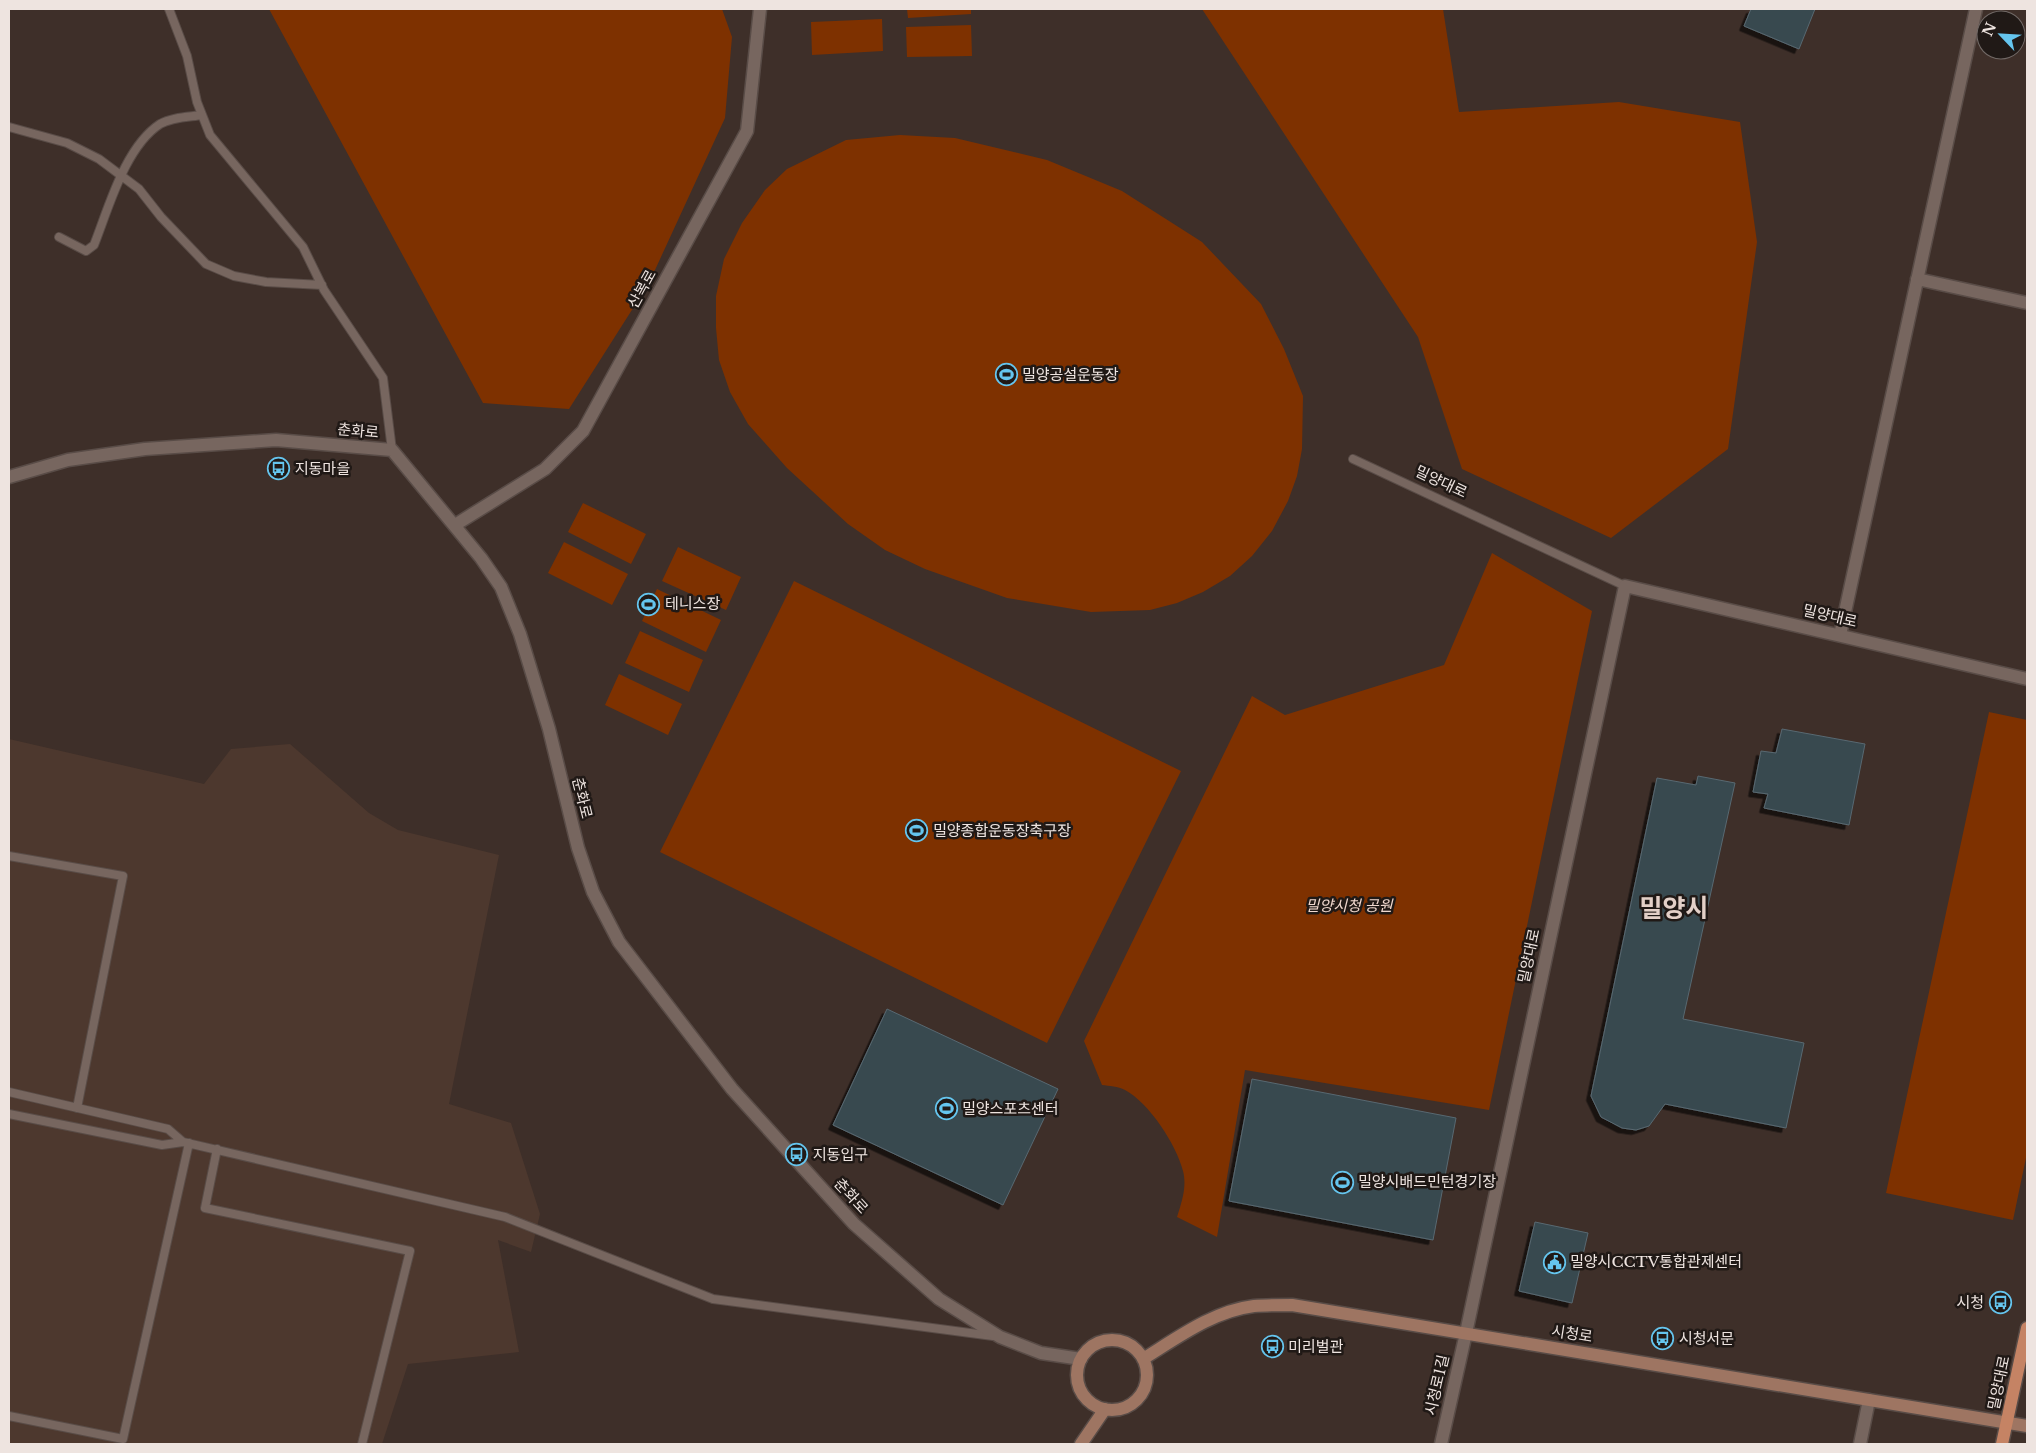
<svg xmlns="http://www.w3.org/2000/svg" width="2036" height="1453" font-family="'Libre Baskerville','Noto Sans KR',serif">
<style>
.built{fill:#4d382e}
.green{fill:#7e3100}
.building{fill:#384850;stroke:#586971;filter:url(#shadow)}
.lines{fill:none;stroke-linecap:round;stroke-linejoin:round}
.service-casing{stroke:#594c47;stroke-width:10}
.minor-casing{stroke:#594c47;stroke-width:15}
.tertiary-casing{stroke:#594c47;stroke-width:15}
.secondary-casing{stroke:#594c47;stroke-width:15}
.primary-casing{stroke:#594c47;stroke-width:15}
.service{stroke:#77665f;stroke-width:8}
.minor{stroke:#77665f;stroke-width:12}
.tertiary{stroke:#77665f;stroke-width:12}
.secondary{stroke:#9e7562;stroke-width:12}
.primary{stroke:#c58364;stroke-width:12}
.labels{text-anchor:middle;stroke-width:5;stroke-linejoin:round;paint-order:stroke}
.street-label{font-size:15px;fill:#eee4e0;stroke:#201916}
.poi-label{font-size:15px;fill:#eee4e0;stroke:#201916;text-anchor:start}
.park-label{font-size:15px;font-style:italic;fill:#f1d8ce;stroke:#201916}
.town-label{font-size:25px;font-weight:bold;fill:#e3d0c8;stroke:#201916}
</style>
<defs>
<filter id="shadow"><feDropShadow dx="-4.5" dy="4.5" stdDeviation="0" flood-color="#0009"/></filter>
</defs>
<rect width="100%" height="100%" fill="#3e2f29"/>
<path class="built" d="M9 739 204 784 231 749 290 744 369 813 398 830 499 855 449 1104 511 1123 540 1214 531 1252 498 1240 519 1352 408 1364 382 1444H9Z"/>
<path class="green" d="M269 9H722L732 37 725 118 649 283 569 409 483 403Z
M907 9H971V14L908 18Z
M1202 9H1443L1459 112 1619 102 1740 122 1757 242 1728 449 1611 538 1462 469 1418 337Z
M882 19 883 51 812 55 811 22Z
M971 25 972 56 907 57 906 27Z
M900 135 955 138 1047 160 1122 191 1202 242 1261 304 1284 349 1303 396 1302 449 1297 476 1288 501 1272 531 1252 556 1230 576 1203 592 1177 603 1150 610 1091 612 1007 598 925 569 885 550 848 524 787 468 748 424 730 392 719 360 716 328V296L724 259 742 223 765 190 787 169 846 140Z
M583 503 646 534 631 564 568 532Z
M564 542 628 574 612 605 548 573Z
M678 547 741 577 726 610 662 581Z
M1492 553 1592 611 1489 1110 1245 1070 1217 1237 1177 1217C1182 1202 1187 1186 1183 1171 1176 1144 1149 1103 1125 1090 1118 1086 1109 1086 1102 1085L1084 1041 1252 696 1285 715 1444 665Z
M794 581 1181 771 1047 1043 660 852Z
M657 589 721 620 706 652 642 621Z
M640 631 703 660 689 692 625 663Z
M619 674 682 704 668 735 605 705Z
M1989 712 2027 720V1153L2013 1220 1886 1193Z"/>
<path class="building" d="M1751 9H1815L1799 49 1744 26Z
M1782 729 1865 744 1849 825 1764 808 1768 794 1753 792 1761 751 1776 753Z
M1698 776 1735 783 1683 1019 1804 1043 1786 1128 1665 1104 1649 1126 1636 1130 1622 1128 1601 1117 1591 1096 1657 778 1696 785Z
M887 1009 1058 1089 1003 1205 833 1125Z
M1252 1079 1456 1118 1433 1240 1229 1201Z
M1535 1222 1588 1233 1572 1303 1519 1291Z"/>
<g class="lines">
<defs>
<path id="service" d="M169 9 187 56 197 102 210 135 303 247 324 290 383 378 392 450
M9 127 67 143 99 159 139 189 161 217 206 264 234 276 266 282 322 285
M59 237 86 251 94 245C109 207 125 147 160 124 172 117 189 117 202 115
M1353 459 1625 586
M9 856 123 876 77 1108
M9 1092 168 1129 183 1142
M9 1114 162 1145 183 1142 505 1217 713 1299 993 1336
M217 1149 205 1208 410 1251 362 1444
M9 1416 123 1439 189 1143"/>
<path id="minor" d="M1917 279 2027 303
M1840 635 1976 9
M1441 1444 1466 1333
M1860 1444 1869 1400"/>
<path id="tertiary" d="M9 477 68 460 145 449 276 440 392 450 481 558 501 587 520 634 549 729 578 848 593 892 619 942 732 1089 854 1224 939 1299 1000 1337 1041 1353 1081 1359
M455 525 545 469 583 431 747 131 760 9
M1466 1333 1625 586 2027 679"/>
<path id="secondary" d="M1077 1375a35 35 0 1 1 70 0a35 35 0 1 1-70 0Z
M1143 1359C1177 1338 1213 1311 1254 1306 1266 1305 1280 1305 1292 1305L2027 1426
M1081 1444 1105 1409"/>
<path id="primary" d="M2002 1444 2027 1328"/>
</defs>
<use href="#service" class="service-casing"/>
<use href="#minor" class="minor-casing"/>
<use href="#tertiary" class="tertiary-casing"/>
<use href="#secondary" class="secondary-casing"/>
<use href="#primary" class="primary-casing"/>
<use href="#service" class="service"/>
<use href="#minor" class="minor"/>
<use href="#tertiary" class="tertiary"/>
<use href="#secondary" class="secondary"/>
<use href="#primary" class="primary"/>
</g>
<defs>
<symbol id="stadium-ring" viewBox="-11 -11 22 22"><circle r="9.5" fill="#201916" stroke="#65c5ee" stroke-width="1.5"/><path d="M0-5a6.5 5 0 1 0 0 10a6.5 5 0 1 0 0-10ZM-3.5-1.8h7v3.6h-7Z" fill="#65c5ee"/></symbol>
<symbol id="bus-ring" viewBox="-11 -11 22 22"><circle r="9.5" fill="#201916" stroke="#65c5ee" stroke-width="1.5"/><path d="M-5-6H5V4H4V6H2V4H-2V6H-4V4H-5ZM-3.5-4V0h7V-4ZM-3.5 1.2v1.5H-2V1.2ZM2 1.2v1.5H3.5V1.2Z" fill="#65c5ee"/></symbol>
<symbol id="civic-ring" viewBox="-11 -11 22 22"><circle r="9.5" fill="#201916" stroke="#65c5ee" stroke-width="1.5"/><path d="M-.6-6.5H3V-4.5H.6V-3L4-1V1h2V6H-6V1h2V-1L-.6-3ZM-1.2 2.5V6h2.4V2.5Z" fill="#65c5ee"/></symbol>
</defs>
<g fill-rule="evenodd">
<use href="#stadium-ring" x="994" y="362" width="25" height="25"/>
<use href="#bus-ring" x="266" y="456" width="25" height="25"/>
<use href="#stadium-ring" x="636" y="592" width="25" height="25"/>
<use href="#stadium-ring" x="904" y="818" width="25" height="25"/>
<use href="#stadium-ring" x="934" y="1096" width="25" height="25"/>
<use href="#bus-ring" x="784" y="1142" width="25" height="25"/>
<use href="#stadium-ring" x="1330" y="1170" width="25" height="25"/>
<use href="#civic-ring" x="1542" y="1250" width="25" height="25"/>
<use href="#bus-ring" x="1988" y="1290" width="25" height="25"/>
<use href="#bus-ring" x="1650" y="1326" width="25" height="25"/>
<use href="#bus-ring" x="1260" y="1334" width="25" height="25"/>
</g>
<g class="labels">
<g class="street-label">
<text transform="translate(642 289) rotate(-61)" y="5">산복로</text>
<text transform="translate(358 431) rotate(5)" y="5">춘화로</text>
<text transform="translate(1441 482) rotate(25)" y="5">밀양대로</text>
<text transform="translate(1830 616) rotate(13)" y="5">밀양대로</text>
<text transform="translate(582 798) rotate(76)" y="5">춘화로</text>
<text transform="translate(1529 956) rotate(-78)" y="5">밀양대로</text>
<text transform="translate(851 1196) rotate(47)" y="5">춘화로</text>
<text transform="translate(1572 1334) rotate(9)" y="5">시청로</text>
<text transform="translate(1999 1383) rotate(-78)" y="5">밀양대로</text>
<text transform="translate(1437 1385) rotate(-77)" y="5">시청로1길</text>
</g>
<g class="poi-label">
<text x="1022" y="380">밀양공설운동장</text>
<text x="295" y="474">지동마을</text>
<text x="665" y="609">테니스장</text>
<text x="933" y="836">밀양종합운동장축구장</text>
<text x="962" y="1114">밀양스포츠센터</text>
<text x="813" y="1160">지동입구</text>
<text x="1358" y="1187">밀양시배드민턴경기장</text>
<text x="1570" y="1267">밀양시CCTV통합관제센터</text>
<text x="1984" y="1308" text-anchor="end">시청</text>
<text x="1679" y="1344">시청서문</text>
<text x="1288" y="1352">미리벌관</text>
</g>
<g class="park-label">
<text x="1349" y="911">밀양시청 공원</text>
</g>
<g class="town-label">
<text x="1674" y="917">밀양시</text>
</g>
</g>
<rect width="2036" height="1453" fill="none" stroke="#eee4e0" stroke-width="20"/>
<g transform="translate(2001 35) rotate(295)"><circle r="24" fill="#201916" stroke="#726a67"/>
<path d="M0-4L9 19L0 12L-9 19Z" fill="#65c5ee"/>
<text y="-8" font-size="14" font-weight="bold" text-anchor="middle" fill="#eee4e0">N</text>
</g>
</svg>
